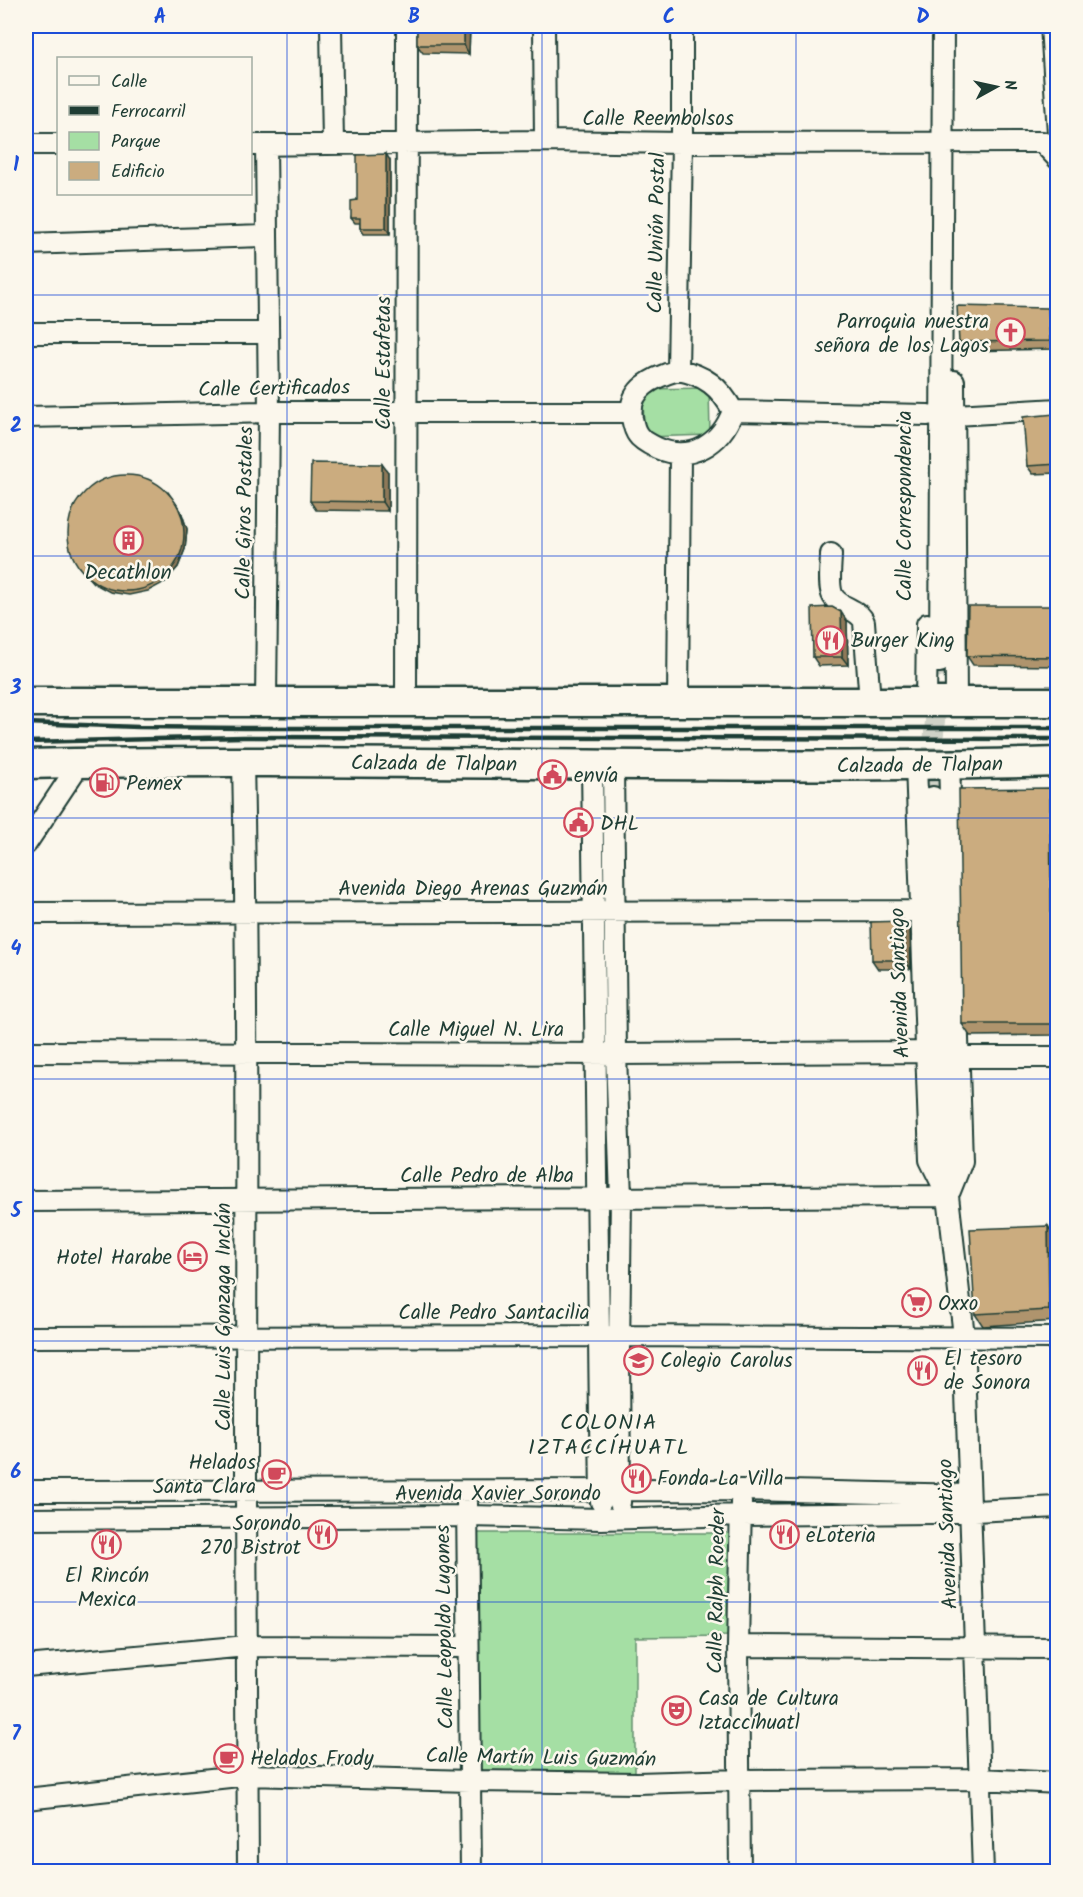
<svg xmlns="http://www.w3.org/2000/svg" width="1083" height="1897" font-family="Kalam,sans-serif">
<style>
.green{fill:#a5dfa4;stroke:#628e6c;stroke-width:1.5}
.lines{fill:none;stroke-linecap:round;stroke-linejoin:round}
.minor-tunnel{stroke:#cfd2c7;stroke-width:20;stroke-dasharray:20 10;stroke-linecap:butt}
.minor-casing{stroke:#1f3d34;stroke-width:24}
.highway-casing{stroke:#1f3d34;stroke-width:33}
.minor{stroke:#fbf7ec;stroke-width:20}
.highway{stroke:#fbf7ec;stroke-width:28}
.rail{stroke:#1f3d34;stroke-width:4.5}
.wall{fill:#af946d;stroke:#1f3d34;stroke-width:1.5}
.shaded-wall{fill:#8e7859;stroke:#1f3d34;stroke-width:1.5}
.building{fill:#cbac7f;stroke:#1f3d34;stroke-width:1.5}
.grid{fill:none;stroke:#1d4ed8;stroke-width:1.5;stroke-opacity:0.55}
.labels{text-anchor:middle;stroke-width:5;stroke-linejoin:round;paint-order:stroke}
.street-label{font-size:21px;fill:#1f3d34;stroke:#fbf7ec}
.poi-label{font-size:21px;fill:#1f3d34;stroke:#fbf7ec;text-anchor:start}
.neighbourhood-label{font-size:22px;letter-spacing:1.5px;fill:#1f3d34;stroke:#fbf7ec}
.neatline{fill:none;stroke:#1d4ed8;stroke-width:2}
.grid-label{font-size:20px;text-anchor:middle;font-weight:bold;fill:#1d4ed8}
</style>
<rect width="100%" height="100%" fill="#fbf7ec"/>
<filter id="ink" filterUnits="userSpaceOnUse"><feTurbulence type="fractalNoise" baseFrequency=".0167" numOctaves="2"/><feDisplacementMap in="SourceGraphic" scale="12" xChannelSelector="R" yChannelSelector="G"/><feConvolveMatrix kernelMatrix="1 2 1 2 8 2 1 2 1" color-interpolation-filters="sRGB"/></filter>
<g filter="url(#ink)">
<path class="green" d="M709 388 710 435 644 437 643 389Z
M476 1533H734V1636L635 1637V1774H476Z"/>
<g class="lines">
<path class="minor-tunnel" d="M933 797V744L940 662"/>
<defs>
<path id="minor" d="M331 26 333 144
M544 26 545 141
M1051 26 1058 133
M26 144H58
M250 145 545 141 682 143 1042 142 1058 159
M26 244 266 236
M26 333H268
M678 370 682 143V26
M678 370C705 375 720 387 733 411 721 444 691 463 657 448 651 445 641 440 638 435 634 430 633 423 632 418 627 388 655 377 678 370Z
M954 381 956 702
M733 411 928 415
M955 415 1058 409
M26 417 269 412H631
M831 554C831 566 828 583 832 594 837 608 859 608 864 622L870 702
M940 662 943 26
M406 701 407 26
M266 702 269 412 266 145
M678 702 680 454
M926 702 927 624
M243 762C248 1005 246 1249 246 1492 246 1619 248 1745 248 1872
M949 763 962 1161 950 1191
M592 764 601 1502
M613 764 616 1054 621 1198 619 1350 620 1503
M916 764 930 1160 944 1188
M933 797 948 1196 964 1336 983 1872
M26 844 80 763
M26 913 920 911
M26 1052 616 1054 926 1052
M960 1057H1058
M26 1201 948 1196
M26 1337 619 1336 1058 1338
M26 1491 741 1490 969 1495
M467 1502 471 1872
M26 1519 467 1516 601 1519 741 1515 934 1513 1058 1507
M738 1646 1058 1648
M26 1666 247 1646 468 1647
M26 1799 248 1775 470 1781 637 1783 740 1780 980 1779 1058 1783
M740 1872 738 1646 741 1502"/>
<g id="highway">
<path d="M26 702H1058"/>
<path id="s1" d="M26 764C369 757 714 772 1058 762"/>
</g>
</defs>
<use href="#minor" class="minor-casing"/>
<use href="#highway" class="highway-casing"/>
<use href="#minor" class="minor"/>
<use href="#highway" class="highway"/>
<path class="rail" d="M26 723 139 727 244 728H1058
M26 742 243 737 1058 739"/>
</g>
<path class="wall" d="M417 26H470L469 54 423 53 417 45Z
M390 160V234H364L360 228V223H355L351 218 357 200Z
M1054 317 1056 349 965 351 959 342Z
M1058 418V473L1033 474 1027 466Z
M388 472V511L316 510 310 501Z
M168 492 181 511 187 529 185 549 178 567 165 582 148 591 129 595 110 592 93 583 78 566Z
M1058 606V666L973 665 967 656Z
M847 621 848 665 819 666 813 657Z
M1058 799V1035L970 1036 962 1024Z
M904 921 910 930 911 969H878L872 960Z
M1048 1226 1055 1237 1057 1321 983 1326 975 1314Z"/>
<path class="shaded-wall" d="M464 26H470L469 54 464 45Z
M386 154 390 160V234L386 228Z
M1048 308 1054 317 1056 349 1050 341Z
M1055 414 1058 418V446Z
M382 464 388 472V511L382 502Z
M179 508 181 511 187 529 185 549 178 567 165 582 163 579Z
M841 612 847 621 848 665 842 657Z
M26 714 29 718V743L26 738Z
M1050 788 1058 799V1032L1052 1024Z
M904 921 910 930 911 969 905 960Z
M1048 1226 1055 1237 1057 1321 1049 1310Z"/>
<path class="building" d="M417 26H464V45H417Z
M386 154V228H360V218H351V201L357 200V155Z
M957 306 1048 308 1050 341 959 342Z
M1055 414 1058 446V464L1027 466 1023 417Z
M311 463 382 464V502L310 501Z
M68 533a58 58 0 1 1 116 0a58 58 0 1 1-116 0Z
M968 606H1058V657L967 656Z
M832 607 841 612 842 657H813L812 608Z
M1050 788 1052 1024H962L959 789Z
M904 921 905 960H872L871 922Z
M1048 1226 1049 1310 975 1314 970 1229Z"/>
</g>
<path class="grid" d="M287 26V1872M542 26V1872M796 26V1872M26 295H1058M26 556H1058M26 818H1058M26 1079H1058M26 1341H1058M26 1602H1058"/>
<defs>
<symbol id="church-ring" viewBox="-11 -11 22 22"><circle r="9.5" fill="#fbf7ec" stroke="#d1495b" stroke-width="1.5"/><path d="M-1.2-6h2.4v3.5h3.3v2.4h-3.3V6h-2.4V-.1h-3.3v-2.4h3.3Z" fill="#d1495b"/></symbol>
<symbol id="building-ring" viewBox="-11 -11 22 22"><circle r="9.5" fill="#fbf7ec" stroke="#d1495b" stroke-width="1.5"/><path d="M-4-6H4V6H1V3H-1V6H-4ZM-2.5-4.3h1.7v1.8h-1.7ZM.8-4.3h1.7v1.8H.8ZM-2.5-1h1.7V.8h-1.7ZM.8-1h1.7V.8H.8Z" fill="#d1495b"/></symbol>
<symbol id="restaurant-ring" viewBox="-11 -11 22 22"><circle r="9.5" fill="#fbf7ec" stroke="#d1495b" stroke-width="1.5"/><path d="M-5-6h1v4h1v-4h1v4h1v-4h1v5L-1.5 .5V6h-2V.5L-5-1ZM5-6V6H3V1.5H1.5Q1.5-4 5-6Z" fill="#d1495b"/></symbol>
<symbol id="civic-ring" viewBox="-11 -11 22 22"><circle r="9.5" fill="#fbf7ec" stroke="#d1495b" stroke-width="1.5"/><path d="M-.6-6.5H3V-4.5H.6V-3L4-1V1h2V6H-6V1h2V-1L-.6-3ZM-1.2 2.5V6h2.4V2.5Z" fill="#d1495b"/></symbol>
<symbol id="fuel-ring" viewBox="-11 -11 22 22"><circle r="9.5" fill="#fbf7ec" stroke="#d1495b" stroke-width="1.5"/><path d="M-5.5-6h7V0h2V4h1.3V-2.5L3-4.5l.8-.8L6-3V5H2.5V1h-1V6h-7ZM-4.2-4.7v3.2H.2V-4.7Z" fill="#d1495b"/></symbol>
<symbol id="hotel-ring" viewBox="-11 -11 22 22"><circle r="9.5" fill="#fbf7ec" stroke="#d1495b" stroke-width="1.5"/><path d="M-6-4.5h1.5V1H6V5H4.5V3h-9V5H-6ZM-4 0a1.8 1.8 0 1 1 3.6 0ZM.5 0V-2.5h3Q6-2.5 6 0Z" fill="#d1495b"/></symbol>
<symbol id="supermarket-ring" viewBox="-11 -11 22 22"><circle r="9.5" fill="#fbf7ec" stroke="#d1495b" stroke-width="1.5"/><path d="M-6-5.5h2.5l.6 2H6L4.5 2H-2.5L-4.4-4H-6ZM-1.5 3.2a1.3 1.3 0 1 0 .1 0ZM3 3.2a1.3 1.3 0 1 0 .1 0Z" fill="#d1495b"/></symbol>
<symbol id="school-ring" viewBox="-11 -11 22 22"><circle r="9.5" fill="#fbf7ec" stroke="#d1495b" stroke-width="1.5"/><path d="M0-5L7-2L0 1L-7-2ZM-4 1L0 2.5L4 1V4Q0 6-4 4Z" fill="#d1495b"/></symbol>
<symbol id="cafe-ring" viewBox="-11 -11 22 22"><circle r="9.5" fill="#fbf7ec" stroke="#d1495b" stroke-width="1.5"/><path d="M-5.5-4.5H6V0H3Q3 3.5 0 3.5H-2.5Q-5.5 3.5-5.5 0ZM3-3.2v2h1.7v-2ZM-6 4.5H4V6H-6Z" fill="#d1495b"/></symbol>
<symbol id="theatre-ring" viewBox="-11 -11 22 22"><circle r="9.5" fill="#fbf7ec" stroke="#d1495b" stroke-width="1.5"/><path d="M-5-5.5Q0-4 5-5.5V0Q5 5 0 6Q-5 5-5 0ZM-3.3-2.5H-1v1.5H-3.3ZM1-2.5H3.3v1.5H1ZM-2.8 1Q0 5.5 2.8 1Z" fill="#d1495b"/></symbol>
</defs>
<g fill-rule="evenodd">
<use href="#church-ring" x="994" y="316" width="33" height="33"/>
<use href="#building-ring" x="112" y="524" width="33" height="33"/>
<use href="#restaurant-ring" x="814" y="624" width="33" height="33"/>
<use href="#civic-ring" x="536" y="758" width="33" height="33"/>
<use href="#fuel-ring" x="88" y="766" width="33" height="33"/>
<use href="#civic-ring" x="562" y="806" width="33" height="33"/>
<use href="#hotel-ring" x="176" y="1240" width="33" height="33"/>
<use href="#supermarket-ring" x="900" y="1286" width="33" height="33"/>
<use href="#school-ring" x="622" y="1344" width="33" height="33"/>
<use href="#restaurant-ring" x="906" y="1354" width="33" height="33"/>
<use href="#cafe-ring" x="260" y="1458" width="33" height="33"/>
<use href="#restaurant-ring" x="620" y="1462" width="33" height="33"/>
<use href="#restaurant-ring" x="306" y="1518" width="33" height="33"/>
<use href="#restaurant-ring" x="768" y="1518" width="33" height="33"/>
<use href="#restaurant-ring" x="90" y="1528" width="33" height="33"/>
<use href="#theatre-ring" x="660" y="1694" width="33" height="33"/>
<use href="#cafe-ring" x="212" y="1742" width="33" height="33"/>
</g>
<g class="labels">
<g class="street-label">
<text x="658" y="125">Calle Reembolsos</text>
<text transform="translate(656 233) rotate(-89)" y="7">Calle Unión Postal</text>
<text transform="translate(383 363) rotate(-90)" y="7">Calle Estafetas</text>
<text transform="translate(274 388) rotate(-1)" y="7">Calle Certificados</text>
<text transform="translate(904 506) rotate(-90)" y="7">Calle Correspondencia</text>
<text transform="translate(244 513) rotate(-89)" y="7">Calle Giros Postales</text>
<text dy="7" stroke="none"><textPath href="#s1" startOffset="408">Calzada de Tlalpan</textPath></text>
<text dy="7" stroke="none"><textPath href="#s1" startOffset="894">Calzada de Tlalpan</textPath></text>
<text x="473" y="895">Avenida Diego Arenas Guzmán</text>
<text transform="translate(899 983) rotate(-92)" y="7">Avenida Santiago</text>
<text x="476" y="1036">Calle Miguel N. Lira</text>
<text x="487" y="1182">Calle Pedro de Alba</text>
<text x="494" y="1319">Calle Pedro Santacilia</text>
<text transform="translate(223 1317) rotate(-90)" y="7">Calle Luis Gonzaga Inclán</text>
<text x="498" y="1500">Avenida Xavier Sorondo</text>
<text transform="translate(947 1534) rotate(-92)" y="7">Avenida Santiago</text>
<text transform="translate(716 1591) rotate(-89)" y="7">Calle Ralph Roeder</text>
<text transform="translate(444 1627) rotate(-91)" y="7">Calle Leopoldo Lugones</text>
<text transform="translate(541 1757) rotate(1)" y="7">Calle Martín Luis Guzmán</text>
</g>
<g class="poi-label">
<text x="989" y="328" text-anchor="end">Parroquia nuestra<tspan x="989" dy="24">señora de los Lagos</tspan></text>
<text x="128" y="579" text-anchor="middle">Decathlon</text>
<text x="851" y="647">Burger King</text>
<text x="574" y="782">envía</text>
<text x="126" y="790">Pemex</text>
<text x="600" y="830">DHL</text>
<text x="172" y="1264" text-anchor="end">Hotel Harabe</text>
<text x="938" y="1310">Oxxo</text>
<text x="944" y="1365">El tesoro<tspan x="944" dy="24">de Sonora</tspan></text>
<text x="660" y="1367">Colegio Carolus</text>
<text x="256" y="1469" text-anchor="end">Helados<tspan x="256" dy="24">Santa Clara</tspan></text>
<text x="657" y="1485">Fonda La Villa</text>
<text x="301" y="1530" text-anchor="end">Sorondo<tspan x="301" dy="24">270 Bistrot</tspan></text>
<text x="806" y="1542">eLoteria</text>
<text x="107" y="1582" text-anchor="middle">El Rincón<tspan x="107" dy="24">Mexica</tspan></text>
<text x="698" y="1705">Casa de Cultura<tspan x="698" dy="24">Iztaccíhuatl</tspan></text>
<text x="250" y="1765">Helados Frody</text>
</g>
<g class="neighbourhood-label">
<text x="609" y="1429">COLONIA<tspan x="609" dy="25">IZTACCÍHUATL</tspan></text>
</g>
</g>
<rect width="1083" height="1897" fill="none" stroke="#fbf7ec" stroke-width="66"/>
<rect x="57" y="57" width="195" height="138" fill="#fbf7ec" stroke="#a3ada2" stroke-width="1.5"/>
<rect x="69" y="76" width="30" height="9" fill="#fbf7ec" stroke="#a3ada2" stroke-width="1.5"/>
<text x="111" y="87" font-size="18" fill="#1f3d34">Calle</text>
<rect x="69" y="106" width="30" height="9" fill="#1f3d34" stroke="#a3ada2" stroke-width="1.5"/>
<text x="111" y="117" font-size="18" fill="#1f3d34">Ferrocarril</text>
<rect x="69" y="132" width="30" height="18" fill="#a5dfa4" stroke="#a3ada2" stroke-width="1.5"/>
<text x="111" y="147" font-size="18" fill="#1f3d34">Parque</text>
<rect x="69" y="162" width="30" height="18" fill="#cbac7f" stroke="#a3ada2" stroke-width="1.5"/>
<text x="111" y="177" font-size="18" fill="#1f3d34">Edificio</text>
<g transform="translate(996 87) rotate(82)" stroke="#fbf7ec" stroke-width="4.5" paint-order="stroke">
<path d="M0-4.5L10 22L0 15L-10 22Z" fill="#1f3d34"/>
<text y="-9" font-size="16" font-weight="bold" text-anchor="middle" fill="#1f3d34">N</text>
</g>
<rect x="33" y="33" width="1017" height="1831" class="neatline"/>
<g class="grid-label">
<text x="160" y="23">A</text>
<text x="414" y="23">B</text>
<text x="669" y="23">C</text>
<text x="923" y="23">D</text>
<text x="16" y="171">1</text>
<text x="16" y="432">2</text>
<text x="16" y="694">3</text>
<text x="16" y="955">4</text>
<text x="16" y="1217">5</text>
<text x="16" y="1478">6</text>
<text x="16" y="1740">7</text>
</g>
</svg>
